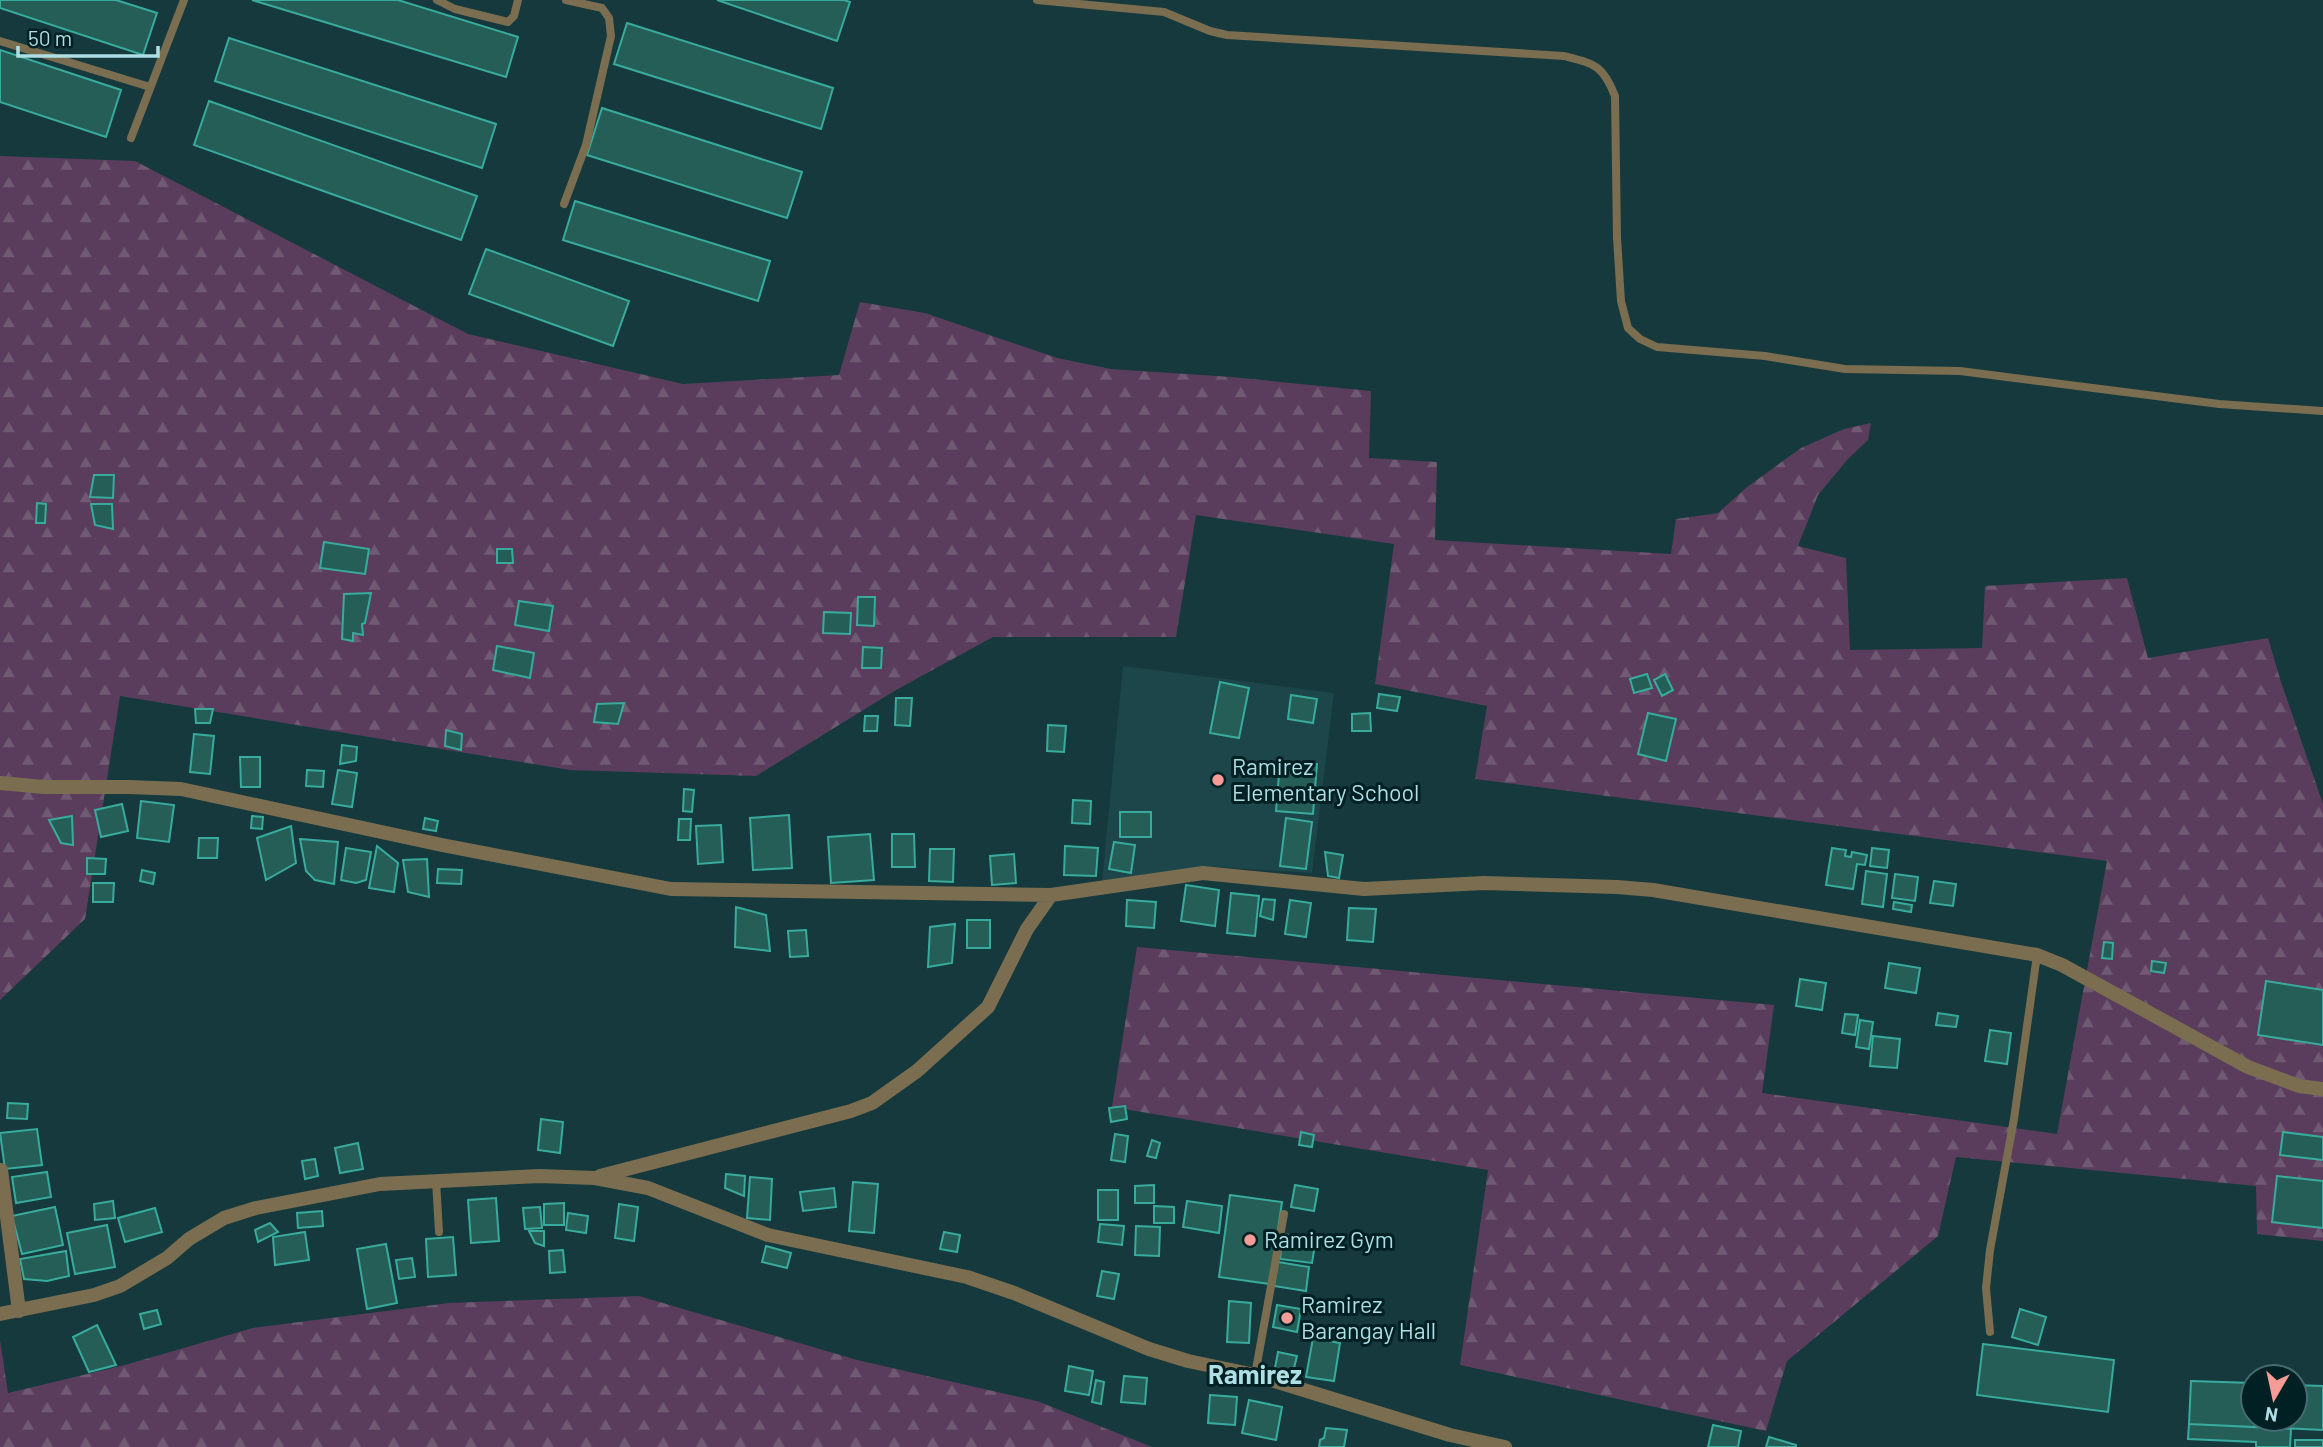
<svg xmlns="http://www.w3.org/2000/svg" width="2323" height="1447" font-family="Barlow,sans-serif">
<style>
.built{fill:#1d464a}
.forest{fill:url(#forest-firs)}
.building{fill:#245e57;stroke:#38ab9d;stroke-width:2}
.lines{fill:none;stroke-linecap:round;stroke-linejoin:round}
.service{stroke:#7b6d4f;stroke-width:8}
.minor{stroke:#7b6d4f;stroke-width:14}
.poi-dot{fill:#f59c96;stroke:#002023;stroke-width:2.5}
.labels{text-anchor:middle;stroke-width:6;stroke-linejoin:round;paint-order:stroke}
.poi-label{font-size:23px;fill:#addfe4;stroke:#002023;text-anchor:start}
.quarter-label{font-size:26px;font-weight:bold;fill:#addfe4;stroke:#002023}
</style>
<defs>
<pattern id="forest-firs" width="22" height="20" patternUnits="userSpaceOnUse" patternTransform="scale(1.75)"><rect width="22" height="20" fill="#5a3d5c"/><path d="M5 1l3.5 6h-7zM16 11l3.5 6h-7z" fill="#6f5973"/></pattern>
</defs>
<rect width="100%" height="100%" fill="#15393d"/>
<path class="built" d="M1123 666 1334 693 1312 873 1203 866 1102 881Z"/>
<path class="forest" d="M0 156 135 161 468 334 683 384 839 375 860 302 925 313 1057 358 1111 369 1231 377 1371 391 1369 458 1437 462 1435 540 1671 554 1676 519 1718 513 1747 487 1801 448 1844 429 1871 423 1868 440 1848 459 1818 495 1798 546 1846 558 1850 650 1982 648 1985 586 2127 578 2148 658 2268 638 2281 682 2323 804V1241L2257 1234 2256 1186 1956 1157 1938 1236 1787 1361 1766 1431 1460 1365 1488 1170 1112 1107 1137 947 1774 1005 1762 1093 2057 1134 2107 861 1475 779 1487 706 1375 684 1394 544 1196 515 1176 637H993L896 690 756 776 570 770 120 696 85 919 0 1000Z
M639 1296 857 1360 1037 1401 1152 1447H0V1340L8 1393 125 1365 253 1328 449 1303Z"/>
<path class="building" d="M0 0H116L157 13 143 55 0 8Z
M252 0H398L518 37 506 77Z
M717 0H844L850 2 837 41Z
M627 23 833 88 821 129 614 64Z
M229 38 496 124 482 168 215 81Z
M0 50 121 90 106 137 0 102Z
M209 101 477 196 461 240 194 145Z
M602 108 802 172 787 218 587 155Z
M575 201 770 261 758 301 563 240Z
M486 249 629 301 613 346 469 294Z
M94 475H114L113 498 90 497Z
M37 503 46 504 45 523H36Z
M91 504H112L113 529 95 525Z
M324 542 369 549 365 574 320 568Z
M497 549H512L513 563H497Z
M371 593 365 623 362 624 363 635 353 633V641L342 639 344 594Z
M858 597H875L874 626 857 625Z
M519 601 553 606 549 631 515 625Z
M824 612 851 613 850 634 823 633Z
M497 646 534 653 530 678 493 670Z
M863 647 882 648 881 668H862Z
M1647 674 1652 688 1634 693 1630 679Z
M1665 674 1673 690 1662 696 1654 680Z
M1220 682 1249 688 1239 738 1210 733Z
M1379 694 1400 697 1397 711 1377 708Z
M1291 695 1317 699 1313 723 1288 719Z
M896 698H912L910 726 895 725Z
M624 703 618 724 594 722 597 704Z
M195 709H213L210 723H196Z
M1370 713 1371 731H1352V714Z
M1648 713 1676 719 1666 761 1638 754Z
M865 716H878L877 731H864Z
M1048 725 1066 726 1064 752 1047 751Z
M446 730 462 734 461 750 445 746Z
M194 734 214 736 210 774 190 772Z
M342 745 357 747 356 761 340 764Z
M240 757H260V787H241Z
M1280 762 1317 764 1313 814 1276 811Z
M307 770 324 771 323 787 306 786Z
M338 770 357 773 352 807 332 804Z
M684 789 694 790 692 812 683 811Z
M1073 800 1091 801 1090 824 1072 823Z
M141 801 174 805 169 842 137 838Z
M122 804 128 831 101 837 95 810Z
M1120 812H1151V837H1120Z
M789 815 792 868 753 870 750 818Z
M72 816 73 845 61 843 49 820Z
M252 816 263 817 262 829 251 828Z
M425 818 438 821 436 831 423 829Z
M1286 818 1312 822 1306 869 1280 866Z
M679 819H691L690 840H678Z
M721 825 723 862 698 864 696 826Z
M291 826 296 863 266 880 257 838Z
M870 834 874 880 831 883 828 837Z
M892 834H914L915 867H892Z
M199 838H218L217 858H198Z
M300 839 338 842 334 884 315 880 306 871Z
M1114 842 1135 845 1131 873 1109 869Z
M377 846 398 863 394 892 369 888Z
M1065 846 1098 848 1096 876 1064 875Z
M346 848 371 852 366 880 356 883 341 880Z
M1832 848 1846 850 1845 856 1851 857 1852 852 1867 855 1865 865 1857 864 1853 889 1826 885Z
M1872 848 1889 850 1887 868 1870 866Z
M930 849H954L953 882 929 881Z
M1325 852 1343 855 1339 878 1328 876Z
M1014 854 1016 883 992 885 990 856Z
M87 858 106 859 105 874H87Z
M427 859 429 897 408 892 403 860Z
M438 869 462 870 461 884 437 883Z
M142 870 155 873 153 884 140 881Z
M1866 871 1887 874 1883 907 1862 904Z
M1895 874 1918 877 1915 901 1892 898Z
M1934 881 1956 884 1953 906 1930 903Z
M93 883H114L113 902H93Z
M1186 885 1219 890 1215 926 1181 921Z
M1231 893 1259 896 1255 936 1227 933Z
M1263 899 1275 900 1273 920 1260 916Z
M1127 900 1156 902 1154 928 1126 926Z
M1290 900 1311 903 1306 937 1285 934Z
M1894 902 1912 905 1911 912 1893 909Z
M736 907 766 915 770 951 735 947Z
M1349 908 1376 909 1373 942 1347 940Z
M967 920H990V948H967Z
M955 924 952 963 928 967 930 927Z
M806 930 808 956 790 957 788 931Z
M2104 942 2113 943 2112 959 2102 958Z
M2152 961 2166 963 2164 973 2151 971Z
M1889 963 1920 968 1916 993 1885 988Z
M1800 979 1826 983 1822 1010 1796 1006Z
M2266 981 2323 990V1045L2258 1035Z
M1938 1013 1958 1016 1956 1027 1936 1025Z
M1845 1014 1858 1015 1855 1035 1842 1033Z
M1860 1020 1873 1022 1869 1049 1856 1047Z
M1990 1030 2011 1033 2007 1064 1985 1061Z
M1873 1036 1900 1039 1897 1068 1870 1066Z
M8 1103 28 1104 27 1119 7 1118Z
M1125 1106 1127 1119 1111 1122 1109 1108Z
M541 1119 563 1122 560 1153 538 1150Z
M37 1129 42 1165 5 1169 0 1133Z
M1301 1132 1314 1135 1312 1147 1299 1145Z
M2283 1132 2323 1137V1160L2280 1155Z
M1115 1134 1128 1136 1125 1162 1111 1160Z
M1152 1140 1160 1143 1156 1158 1147 1156Z
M358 1143 363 1169 340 1173 335 1148Z
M315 1159 318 1176 305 1179 302 1161Z
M47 1172 51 1197 16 1203 12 1177Z
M726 1174 745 1176 744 1196 725 1188Z
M2277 1176 2323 1181V1228L2272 1222Z
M750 1177 772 1179 770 1220 747 1218Z
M853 1182 878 1184 874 1233 849 1231Z
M1154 1185V1203H1135V1186Z
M1295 1185 1318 1189 1314 1211 1291 1207Z
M834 1188 836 1207 803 1211 800 1192Z
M1098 1190H1118V1220H1098Z
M1230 1195 1282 1202 1270 1284 1219 1277Z
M496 1198 499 1241 471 1243 468 1200Z
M113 1201 115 1218 95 1220 94 1204Z
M1187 1201 1222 1206 1219 1233 1183 1227Z
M564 1203V1225H544V1204Z
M619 1204 638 1207 634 1241 615 1238Z
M1154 1206 1174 1207V1223H1154Z
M55 1207 63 1245 22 1254 12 1216Z
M540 1207 542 1228 525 1229 523 1208Z
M155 1208 162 1232 125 1242 118 1218Z
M322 1211 323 1226 298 1228 297 1213Z
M568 1213 588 1216 586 1233 566 1230Z
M270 1223 278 1232 258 1242 255 1230Z
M1100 1224 1124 1226 1122 1245 1098 1242Z
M107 1225 115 1267 75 1274 67 1233Z
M1136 1226 1160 1227 1159 1256 1135 1255Z
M529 1231H544V1246L535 1243Z
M305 1232 309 1260 275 1265 273 1237Z
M944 1232 960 1235 957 1252 940 1249Z
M1283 1234 1316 1238 1312 1263 1280 1259Z
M453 1237 456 1275 428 1277 426 1239Z
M386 1244 397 1303 367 1309 357 1249Z
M766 1246 791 1253 787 1268 762 1262Z
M563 1250 565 1272 550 1273 549 1251Z
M66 1251 69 1276 47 1281 24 1279 20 1259Z
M412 1258 415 1277 399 1279 396 1260Z
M1278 1262 1309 1267 1306 1291 1274 1286Z
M1102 1271 1119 1274 1114 1299 1097 1296Z
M1229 1301 1251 1303 1249 1343 1227 1342Z
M1277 1305 1301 1309 1297 1332 1273 1327Z
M2020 1309 2046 1317 2038 1345 2012 1337Z
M157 1310 161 1324 144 1329 140 1314Z
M97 1325 116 1365 89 1372 73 1337Z
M1313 1338 1340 1343 1334 1381 1306 1377Z
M1983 1344 2114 1360 2108 1412 1977 1395Z
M1278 1352 1297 1356 1292 1376 1274 1373Z
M1069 1366 1093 1371 1089 1395 1065 1391Z
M1124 1376 1147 1378 1145 1404 1121 1402Z
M1096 1380 1104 1382 1101 1404 1092 1402Z
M2191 1381 2253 1383V1419H2295V1385L2323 1386V1430L2189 1424Z
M1210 1395 1237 1397 1235 1425 1208 1423Z
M1249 1400 1282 1407 1276 1440 1242 1433Z
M2189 1424 2291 1429 2290 1447H2256V1442L2188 1439Z
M1713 1425 1741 1431 1738 1447H1708Z
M1326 1428 1347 1430 1344 1447H1319L1320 1440 1324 1438Z
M1769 1437 1796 1445V1447H1766Z
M2295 1440H2323V1447H2295Z"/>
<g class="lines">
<path class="service" d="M437 0 455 9 508 22 514 16 518 0
M1037 0 1164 12 1210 31 1227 35 1564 56C1595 64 1603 65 1615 96L1617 238 1621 301 1628 328 1640 339 1657 347 1765 356 1845 369 1960 371 2219 404 2323 411
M0 41 150 87
M131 138 184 0
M564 204 586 145 611 36 609 18 602 8 566 0
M436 1180 439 1232
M1990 1332 1986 1288 1990 1250 2014 1119 2037 955
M1255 1375 1284 1214"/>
<path class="minor" d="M0 783 44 787H129L181 789 442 845 671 889 1051 895 1203 873 1364 889 1484 883 1617 887 1653 890 2037 955 2062 965 2248 1067 2299 1086 2323 1089
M1 1170 19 1311
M600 1176 851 1111 872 1103 917 1071 988 1007 1027 929 1051 895
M0 1314 94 1295 120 1286 167 1258 189 1239 224 1218 256 1208 380 1184 540 1176 595 1178 648 1188 768 1235 967 1277 1014 1293 1149 1349 1188 1361 1255 1375 1450 1435 1505 1447"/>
</g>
<g class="poi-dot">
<circle cx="1218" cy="780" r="7"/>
<circle cx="1250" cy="1240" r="7"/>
<circle cx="1287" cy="1318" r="7"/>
</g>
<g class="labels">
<g class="poi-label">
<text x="1232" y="775">Ramirez<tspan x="1232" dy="26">Elementary School</tspan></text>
<text x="1264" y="1248">Ramirez Gym</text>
<text x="1301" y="1313">Ramirez<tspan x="1301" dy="26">Barangay Hall</tspan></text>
</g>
<g class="quarter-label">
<text x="1255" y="1384">Ramirez</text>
</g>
</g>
<g transform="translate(2274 1398) rotate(189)"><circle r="33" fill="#002023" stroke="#456c70" stroke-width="2"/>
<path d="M0-5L12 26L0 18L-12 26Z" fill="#f59c96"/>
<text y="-10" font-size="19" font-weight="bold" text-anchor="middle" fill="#addfe4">N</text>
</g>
<path d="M18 46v10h140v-10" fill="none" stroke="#addfe4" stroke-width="3.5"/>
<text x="28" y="46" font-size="21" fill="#addfe4" stroke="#002023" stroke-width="5" paint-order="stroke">50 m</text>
</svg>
